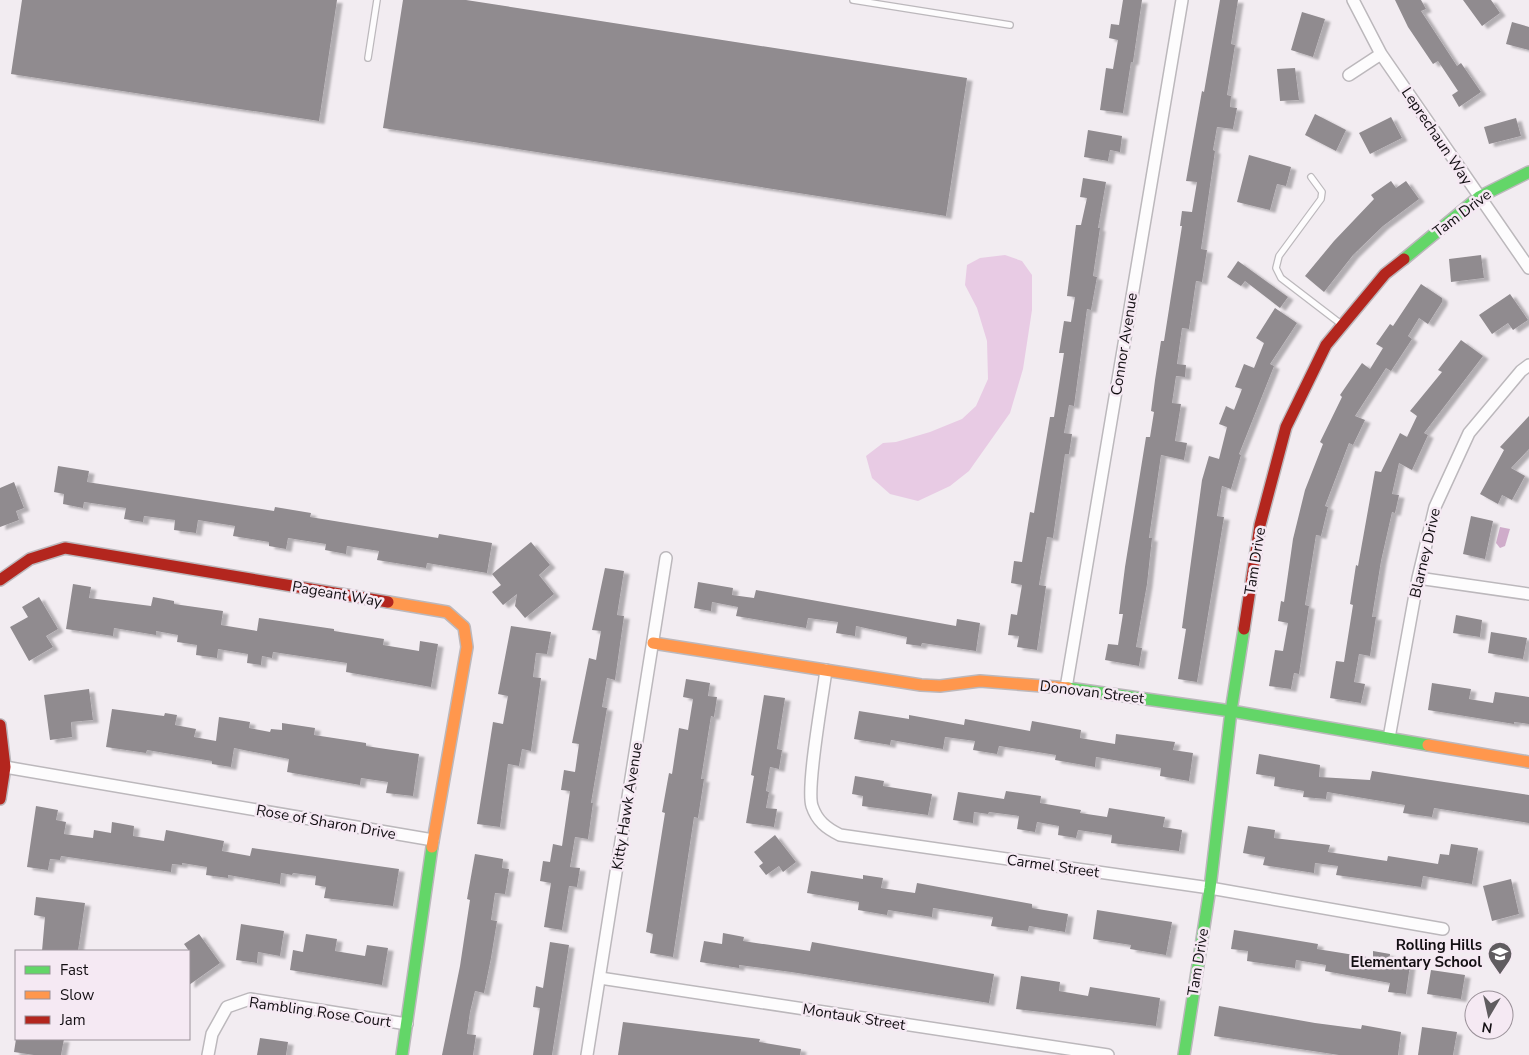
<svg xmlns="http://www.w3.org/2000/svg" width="1529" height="1055" font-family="'Nunito Sans',sans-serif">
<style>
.green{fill:#e8cbe4}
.water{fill:#cfacca}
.building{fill:#908b8f;filter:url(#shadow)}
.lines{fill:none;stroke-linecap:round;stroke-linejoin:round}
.lane-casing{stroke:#bcb8bc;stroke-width:8}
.street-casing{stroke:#bcb8bc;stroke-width:14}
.fast-casing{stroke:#bcb8bc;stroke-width:14}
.slow-casing{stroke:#bcb8bc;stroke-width:14}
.jam-casing{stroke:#bcb8bc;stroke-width:14}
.lane{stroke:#fdfcfd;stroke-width:5.5}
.street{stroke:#fdfcfd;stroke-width:11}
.fast{stroke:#63d668;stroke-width:11}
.slow{stroke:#ff974d;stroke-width:11}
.jam{stroke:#b3261e;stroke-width:11}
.labels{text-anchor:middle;stroke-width:5;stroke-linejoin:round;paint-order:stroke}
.street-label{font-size:15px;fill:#120e12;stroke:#f5e9f3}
.poi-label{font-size:15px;font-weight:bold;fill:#120e12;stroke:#f5e9f3;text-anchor:end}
</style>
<defs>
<filter id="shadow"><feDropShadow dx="5.5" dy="3" stdDeviation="1" flood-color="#0004"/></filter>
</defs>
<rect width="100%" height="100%" fill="#f2ecf1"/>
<path class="green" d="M1005 255 1022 261 1032 275V310L1023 369 1010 413 969 471 950 486 918 501 890 494 872 478 866 456 883 443 896 442 930 432 962 419 976 406 988 379 987 341 977 308 965 285 967 265 980 258Z"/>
<path class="water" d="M1500 527 1510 529 1505 546 1500 548 1496 543Z"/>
<path class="building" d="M22 0H337L319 121 11 74Z
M403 0H466L967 78 946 216 383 128Z
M1123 0H1142L1133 62H1131L1123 113 1100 110 1106 68 1113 69 1118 40 1109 38 1111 24 1119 25Z
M1220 0H1238L1231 44 1235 45 1227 95 1231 96 1230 107 1237 108 1233 129 1217 127 1213 150 1215 151 1201 249 1207 250 1202 282 1196 281 1189 329 1182 328 1177 364 1186 365 1185 377 1176 376 1172 403 1181 404 1175 441 1187 443 1184 460 1161 455 1149 538H1152L1147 584 1136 647 1142 648 1139 666 1105 660 1108 644 1118 645 1123 614H1119L1125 567 1146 437H1150L1154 412 1151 411 1155 380 1161 341H1164L1182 226H1180L1182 211 1192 212 1197 182 1186 181 1202 91 1204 92Z
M1395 0H1421L1426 9 1421 11 1457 66 1461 63 1481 92 1459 107 1452 95 1458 91 1438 61 1433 64 1408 27Z
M1463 0H1491L1500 13 1482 26Z
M1302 12 1325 19 1313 57 1291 50Z
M1512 22 1529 27V50L1506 44Z
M1295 68 1299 100 1280 101 1277 69Z
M1315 114 1346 130 1336 151 1305 135Z
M1391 117 1402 138 1370 154 1359 133Z
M1516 118 1521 136 1489 144 1484 127Z
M1088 130 1122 136 1120 152 1110 150 1108 161 1084 157Z
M1249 155 1291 167 1286 186 1277 184 1270 210 1237 202Z
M1083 178 1106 182 1098 228H1100L1093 276 1097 277 1091 310 1087 309 1074 406 1069 405 1064 433 1072 434 1069 454H1065L1053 538 1047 537 1039 585 1046 586 1037 650 1017 647 1019 636 1008 635 1011 614 1017 615 1022 585 1011 583 1014 561 1022 562 1030 512 1034 513 1050 417H1054L1064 353H1059L1064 321 1071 322 1075 297 1067 296 1076 225H1081L1087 198 1080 197Z
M1391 181 1396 188 1406 181 1419 199 1383 226 1353 255 1324 292 1305 276 1334 241 1374 199 1371 195Z
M1481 255 1484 278 1451 282 1449 259Z
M1238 261 1288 297 1280 308 1245 281 1241 286 1227 277Z
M1421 284 1442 298V302L1428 324 1419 318 1408 336 1412 339 1391 371 1386 368 1355 416 1365 420 1353 445 1349 443 1325 506 1328 507 1321 536 1316 535 1305 605 1309 606 1299 674 1294 673 1291 689 1269 686 1275 650 1283 651 1288 623 1278 621 1281 601 1284 602 1293 539 1305 490 1323 444 1320 442 1342 397 1340 395 1362 363 1370 369 1383 348 1376 344 1390 324 1393 326Z
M1510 294 1528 320 1513 330 1508 323 1492 334 1479 315Z
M1275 308 1297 323 1270 364 1274 366 1239 454 1241 455 1231 489 1222 486 1217 516 1224 517 1197 682 1178 679 1186 629 1182 628 1202 480 1209 456 1219 459 1227 427 1219 424 1226 406 1234 410 1242 389 1235 387 1244 364 1254 368 1264 343 1256 338Z
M1461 340 1483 356 1424 433 1428 435 1412 470 1399 463 1392 494 1399 495 1395 513 1392 512 1381 561 1372 617H1376L1370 656 1359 654 1354 682 1365 684 1361 703 1330 698 1336 661 1344 662 1353 605 1350 604 1356 565 1358 566 1375 471 1381 472 1400 433 1407 437 1417 416 1410 411 1442 372 1438 370Z
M1529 416V449L1511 468 1525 476 1512 500 1502 495 1498 504 1480 494 1504 450 1500 447Z
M58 466 89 471 87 482 274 511 275 507 311 513 310 517 438 538 439 534 492 543 487 573 427 563 426 568 377 560 379 551 347 546 346 554 325 550 326 544 288 538 286 549 269 546V542L233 536 235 526 198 520 196 533 174 530 175 520 144 516 143 522 124 519 126 508 84 502 83 508 63 504 64 494 54 492Z
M14 482 24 508 16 511 19 520 0 527V488Z
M1471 516 1493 521 1485 559 1463 554Z
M531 542 550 565 539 575 554 594 525 618 515 606 517 594 503 605 492 592 501 585 492 574Z
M605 568 624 571 617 615 624 616 615 680 607 678 602 707 607 708 591 803H593L588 839 575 837 570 867 580 868 577 887 569 886 562 930 544 927 551 883 540 881 543 861 550 862 553 844 562 846 570 791 561 790 564 770 575 772 579 744 572 743 589 658 596 660 601 631 592 630Z
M698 582 733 588 732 595 754 598 756 590 956 626 957 619 980 623 976 651 922 643 921 646 906 644 907 637 856 626 855 636 836 633 838 622 808 618 806 628 736 616 738 607 712 602 711 611 694 608Z
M73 584 91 587 89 598 151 606 153 597 174 601V604L223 611 221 625 257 631 259 618 334 629V631L384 639 383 645 419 651 420 641 438 644 431 687 346 672 347 663 273 652 272 658 262 656 261 665 247 663 248 654 218 649 217 658 196 655 197 645 177 642 178 635 156 631V635L114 628 113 636 66 629Z
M39 597 58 629 46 636 53 647 29 661 10 627 28 617 22 607Z
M1456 615 1482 620 1480 637 1453 633Z
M511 626 551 632 547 654 536 653 533 677 541 678 531 751 522 749 519 766 508 764 500 827 477 824 493 722 503 724 508 696 498 694Z
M1491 632 1527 638 1523 659 1488 653Z
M686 679 710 683 708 696 717 697 714 717 711 716 701 779H704L698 818 694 817 673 957 650 953 653 934 646 932 665 813 662 812 669 773 672 774 679 728 688 730 693 699 683 697Z
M1432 683 1471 689 1469 699 1493 703 1495 692 1529 697V724L1514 722V724L1428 710Z
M89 689 93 720 71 722 72 737 50 740 44 695Z
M764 695 785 698 777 749 782 750 779 769 770 767 766 791 769 792 766 808 777 809 774 827 746 823 754 776 751 775Z
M112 709 164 716 165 713 177 715 175 725 196 729 194 737 216 741 219 717 250 722 249 728 270 732 271 729 282 730V723L315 728 314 735 366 743V746L419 754 413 796 386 793 388 782 361 778 360 785 287 772 289 759 234 748 231 767 212 764V761L147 750 146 753 106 747Z
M859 711 909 719V715L964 725 965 719 1030 731 1032 721 1081 730 1080 738 1115 744 1116 734 1175 742 1173 750 1193 753 1189 781 1160 776 1161 768 1096 757 1095 767 1055 760 1056 755 999 746 997 754 973 750 975 741 945 737 943 749 891 740 890 745 854 739Z
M1259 754 1320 765 1319 777 1370 780 1372 771 1529 795V823L1434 808 1432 817 1403 813 1405 805 1327 792 1326 799 1303 797 1304 791 1274 786 1275 777 1256 774Z
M855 776 884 781 883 786 932 794 928 815 862 806 863 796 852 794Z
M1006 791 1041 796 1040 803 1081 810 1080 813 1107 817 1109 808 1165 817 1163 827 1182 830 1179 851 1111 843 1112 835 1078 830 1076 838 1058 835 1059 826 1037 822 1035 832 1017 829 1019 816 989 812 988 814 974 812 973 823 953 820 958 792 1004 799Z
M36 806 58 810 56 820 66 822 64 834 93 838 94 830 111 833 112 822 134 826 133 836 164 841 166 830 224 841 222 851 250 856 252 848 399 869 393 906 324 898 326 887 315 885 316 876 293 873 292 875 281 873 280 884 228 875V878L206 875 207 867 182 863V865L172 864 171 872 61 856 60 860 50 859 48 870 27 867Z
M1248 826 1275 830 1274 838 1330 845 1328 852 1387 861 1388 856 1438 864 1440 854 1449 855 1451 844 1478 848 1472 884 1423 876 1421 887 1336 875 1338 866 1315 863 1314 873 1263 865 1265 857 1243 853Z
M775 835 796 862 783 872 779 866 766 875 759 866 763 863 754 852Z
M475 854 503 859 502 868 509 869 505 894 495 893 491 920 497 921 491 958 484 993 475 991 470 1012 467 1034 476 1035 473 1055H442L460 966 470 900 467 899Z
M811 871 863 879V875L883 878 881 888 915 893 917 883 1032 904V908L1068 914 1065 932 1029 926 1028 931 991 926 993 917 933 908 932 917 888 910 887 915 858 910 859 902 807 893Z
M1511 879 1519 914 1492 921 1483 886Z
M36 897 85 903 78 951H42L45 917 34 915Z
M1097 910 1172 922 1166 955 1130 949 1131 945 1093 939Z
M241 924 284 931 280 956 258 952 257 963 236 960Z
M1234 930 1318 944 1317 949 1373 958V951L1390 954 1389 962 1410 965 1406 994 1388 992 1390 983 1325 971 1326 965 1296 960 1295 968 1247 961 1248 951 1231 949Z
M723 933 744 937 743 941 810 951 812 942 994 974 989 1003 791 972 739 965V968L700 962 704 941 722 944Z
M199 934 220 963 189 985V951L184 944Z
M306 934 337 939 335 951 365 956 367 945 388 948 382 985 290 970 293 950 303 952Z
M550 942 569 945 562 991 552 1055H533L540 1008 533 1007 536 986 543 988Z
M1431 970 1465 975 1461 999 1427 994Z
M1021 976 1060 982 1059 991 1088 996 1090 987 1160 998 1156 1026 1016 1009Z
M1219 1006 1315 1023 1361 1029 1362 1025 1401 1032 1398 1055H1339L1214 1036Z
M623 1022 760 1039 759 1042 801 1049 800 1055H618Z
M1422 1027 1457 1032 1453 1055H1418Z
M260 1038 288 1042 286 1055H257Z
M16 1039H64L61 1055H34L14 1052Z"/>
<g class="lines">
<defs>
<path id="lane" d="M853 0 1010 25
M368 58 377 0
M1311 177 1322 192 1321 199 1279 256 1276 268 1281 278 1341 324"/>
<path id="street" d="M1353 0 1381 54 1529 268
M1349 75 1381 54
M1418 578 1529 594
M826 670C823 695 806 787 812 806 817 821 826 828 840 835L1210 888 1443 929
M1066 688 1182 0
M1389 738 1418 578 1435 507 1469 433 1521 371 1529 365
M5 767 433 840
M600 978 1108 1055
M208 1055 212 1034 227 1007 250 999 407 1024
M587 1055 666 558"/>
<path id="fast" d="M1404 259 1479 197 1529 172
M1068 688 1231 711 1428 745
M402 1055 432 847
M1184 1055 1210 888 1231 711 1244 629"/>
<path id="slow" d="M388 602 447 612 464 627 467 647 432 847
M653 643 921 685 940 686 980 681 1068 688
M1428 745 1529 762"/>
<path id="jam" d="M0 580 30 559 65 548 388 602
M1244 629 1260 525 1286 427 1326 345 1385 274 1404 259
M0 725 5 767 0 799"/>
</defs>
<use href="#lane" class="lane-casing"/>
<use href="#street" class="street-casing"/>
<use href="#fast" class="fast-casing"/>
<use href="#slow" class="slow-casing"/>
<use href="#jam" class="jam-casing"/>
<use href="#lane" class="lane"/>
<use href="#street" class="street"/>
<use href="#fast" class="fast"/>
<use href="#slow" class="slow"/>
<use href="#jam" class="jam"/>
</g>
<defs>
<symbol id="school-pin" viewBox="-11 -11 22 30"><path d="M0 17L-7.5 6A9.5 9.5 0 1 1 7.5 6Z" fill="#605c60" stroke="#f5e9f3"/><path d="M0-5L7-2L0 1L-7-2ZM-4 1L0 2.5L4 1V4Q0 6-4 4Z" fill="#fff"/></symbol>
</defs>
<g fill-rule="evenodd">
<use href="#school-pin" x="1486" y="940" width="28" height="38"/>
</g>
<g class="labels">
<g class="street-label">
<text transform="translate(1437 136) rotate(56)" y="5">Leprechaun Way</text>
<text transform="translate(1462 213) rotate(-37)" y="5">Tam Drive</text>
<text transform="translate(1124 344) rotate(-81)" y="5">Connor Avenue</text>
<text transform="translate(1425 553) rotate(-77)" y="5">Blarney Drive</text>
<text transform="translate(1255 561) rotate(-81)" y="5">Tam Drive</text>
<text transform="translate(337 594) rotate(10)" y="5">Pageant Way</text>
<text transform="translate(1092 692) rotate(7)" y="5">Donovan Street</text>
<text transform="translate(627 806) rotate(-81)" y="5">Kitty Hawk Avenue</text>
<text transform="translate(326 822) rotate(10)" y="5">Rose of Sharon Drive</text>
<text transform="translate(1053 866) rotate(8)" y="5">Carmel Street</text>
<text transform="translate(1198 962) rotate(-81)" y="5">Tam Drive</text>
<text transform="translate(320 1012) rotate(8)" y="5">Rambling Rose Court</text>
<text transform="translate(854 1017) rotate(9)" y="5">Montauk Street</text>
</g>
<g class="poi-label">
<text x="1482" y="950">Rolling Hills<tspan x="1482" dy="17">Elementary School</tspan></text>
</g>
</g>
<rect x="15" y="950" width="175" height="90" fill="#f5e9f3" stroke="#9a9199"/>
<rect x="25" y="966" width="25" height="8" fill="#63d668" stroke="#9a9199"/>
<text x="60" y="975" font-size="15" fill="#120e12">Fast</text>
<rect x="25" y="991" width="25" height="8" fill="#ff974d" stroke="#9a9199"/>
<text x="60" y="1000" font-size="15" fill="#120e12">Slow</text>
<rect x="25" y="1016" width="25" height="8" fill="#b3261e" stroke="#9a9199"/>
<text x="60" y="1025" font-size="15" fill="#120e12">Jam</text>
<g transform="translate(1489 1015) rotate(189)"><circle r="24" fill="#f5e9f3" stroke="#9a9199"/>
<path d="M0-4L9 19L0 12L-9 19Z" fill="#605c60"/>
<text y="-8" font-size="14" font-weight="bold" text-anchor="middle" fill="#120e12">N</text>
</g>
</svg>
